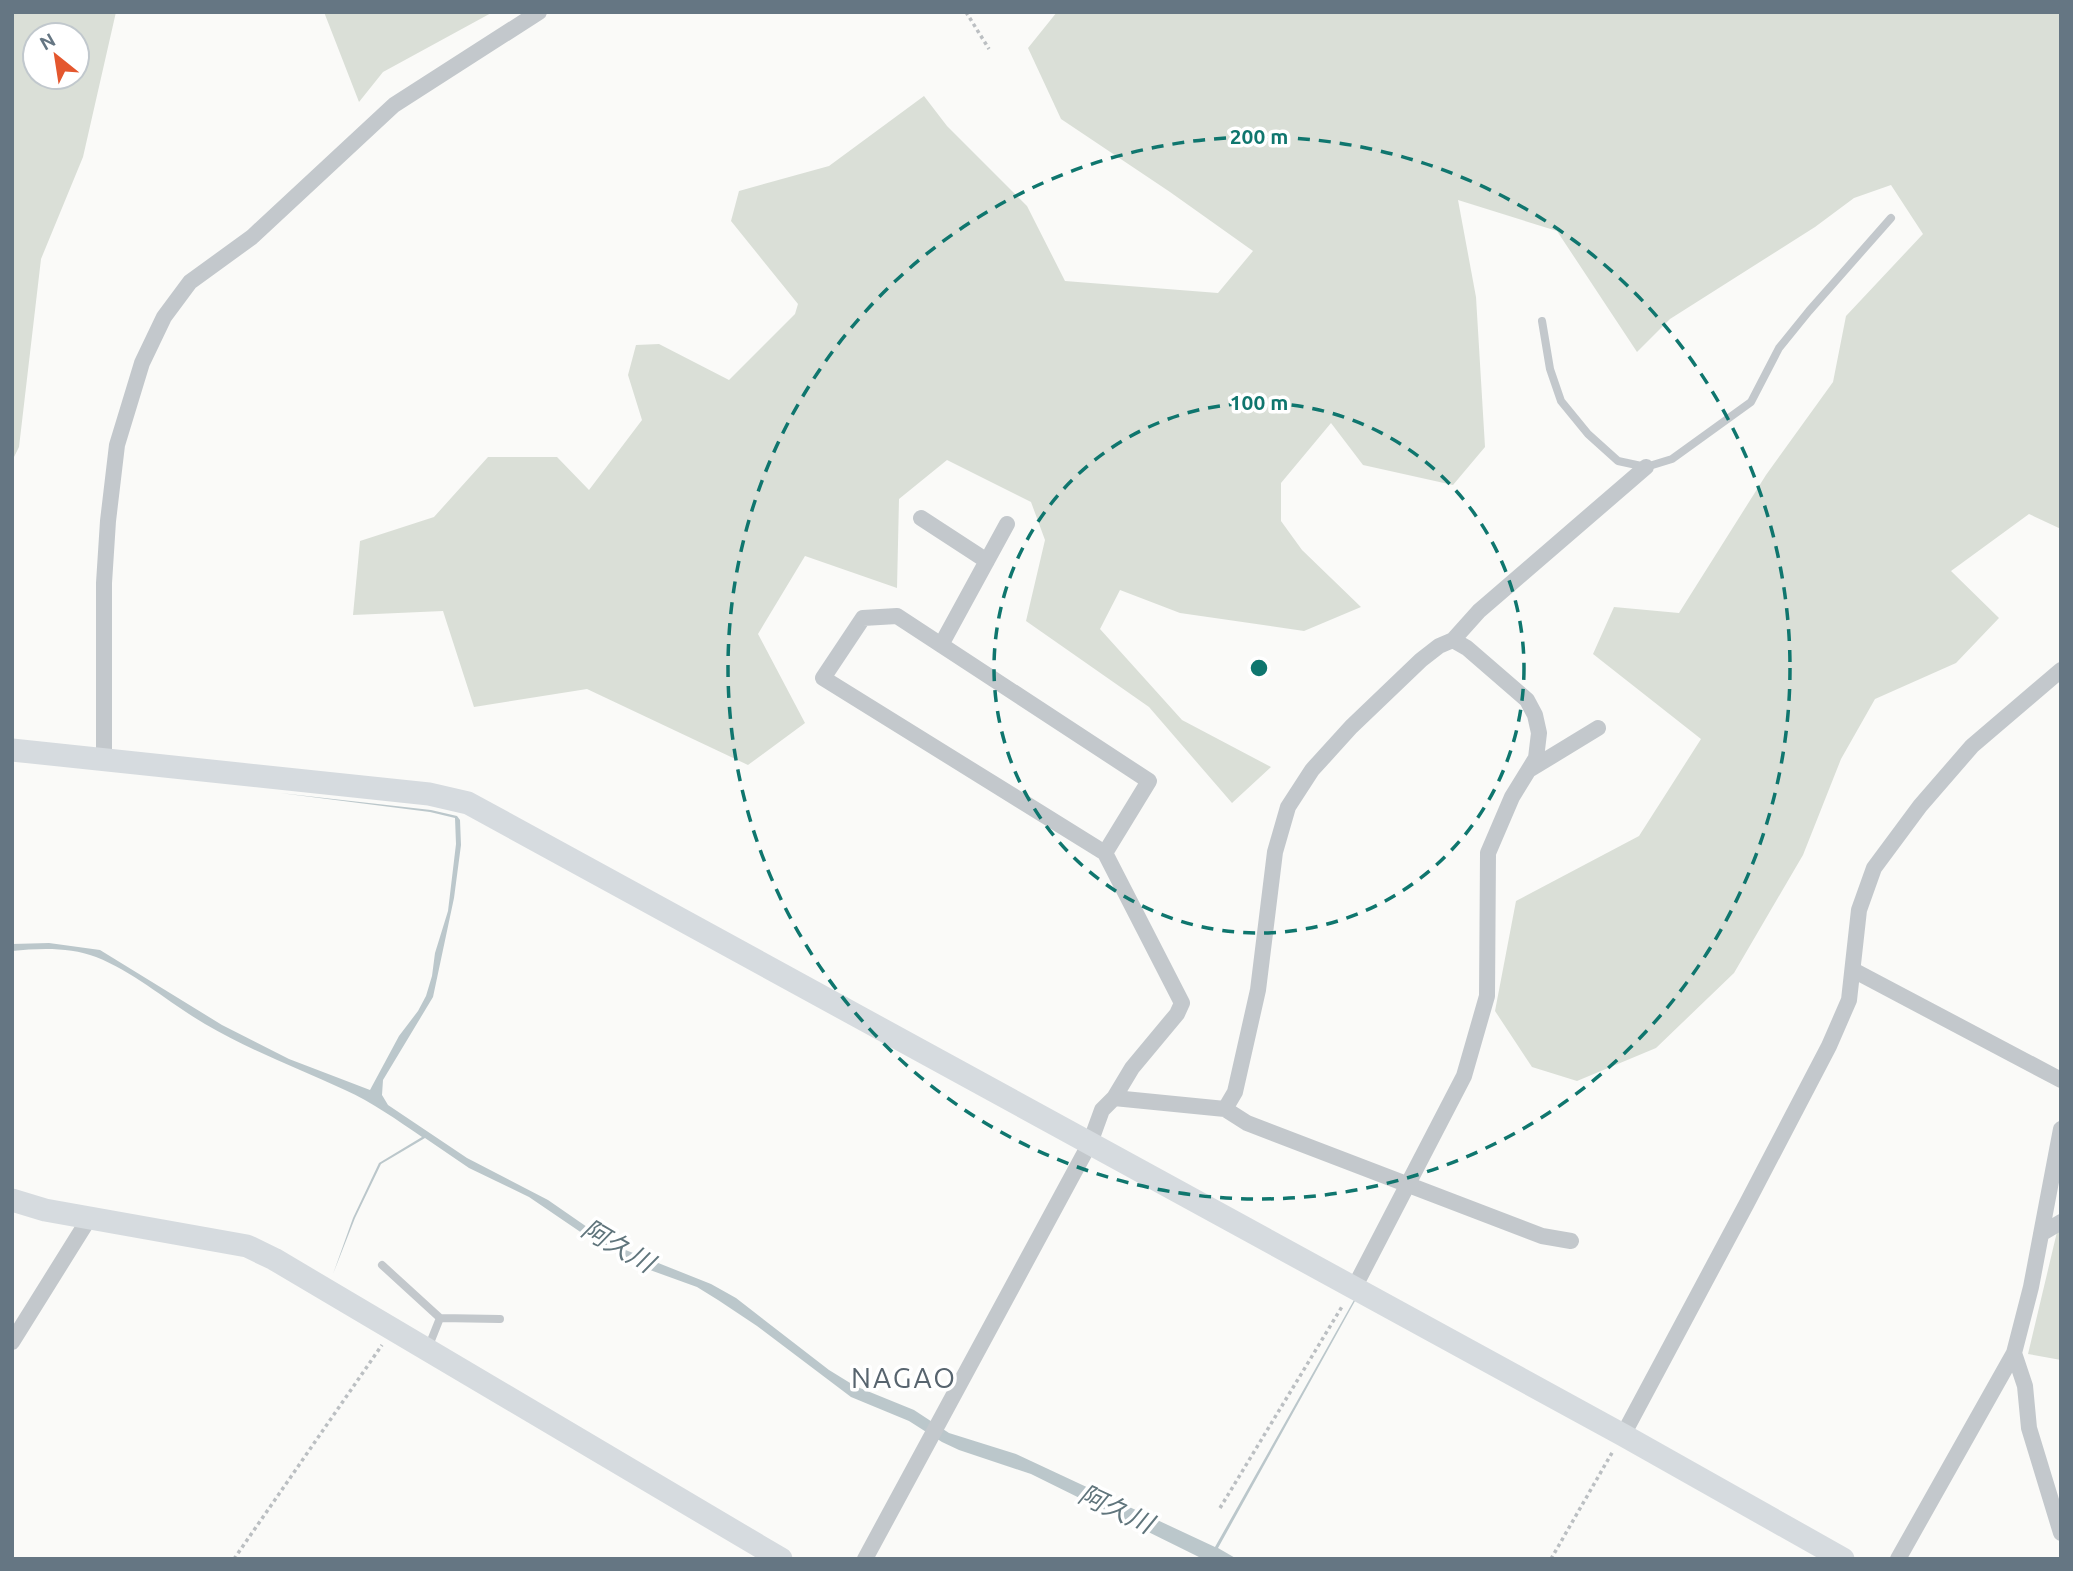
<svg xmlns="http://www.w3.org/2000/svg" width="2073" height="1571" font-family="Ubuntu,'Noto Sans JP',sans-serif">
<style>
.green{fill:#dadfd7;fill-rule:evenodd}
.water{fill:#bbc7cb}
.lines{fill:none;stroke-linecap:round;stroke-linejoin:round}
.path{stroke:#bbbfc2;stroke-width:3.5;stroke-dasharray:3.5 3.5;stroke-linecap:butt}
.lane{stroke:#c3c8cc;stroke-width:8}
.street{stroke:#c3c8cc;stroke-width:16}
.secondary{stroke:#d6dbdf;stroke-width:23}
.ring{fill:none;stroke:#0f766e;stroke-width:3.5;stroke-dasharray:12 9}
.labels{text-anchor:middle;stroke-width:7;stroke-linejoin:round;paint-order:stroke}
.water-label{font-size:26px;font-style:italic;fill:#60757c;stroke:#fff}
.quarter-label{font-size:28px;letter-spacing:2px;fill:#57646e;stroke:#fff}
.centre{fill:#0f766e;stroke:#fff;stroke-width:3.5}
.ring-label{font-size:21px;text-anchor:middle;font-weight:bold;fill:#0f766e;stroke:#fff;stroke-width:7;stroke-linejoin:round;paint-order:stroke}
</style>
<rect width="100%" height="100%" fill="#fafaf8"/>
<path class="green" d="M12 12H116L83 157 41 259 19 447 12 461ZM35 35H77V77H35Z
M324 12H493L383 72 359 102Z
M1057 12H2061V529L2029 514 1951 571 1999 618 1956 663 1875 699 1841 759 1803 855 1734 973 1656 1048 1577 1081 1532 1067 1495 1011 1516 901 1639 836 1701 739 1593 654 1614 607 1679 613 1766 475 1833 382 1846 316 1923 234 1891 185 1854 198 1815 227 1670 319 1637 352 1557 231 1458 200 1476 297 1485 447 1453 485 1363 465 1331 423 1281 483V521L1302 550 1361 607 1304 631 1180 613 1120 590 1100 629 1182 720 1271 767 1232 803 1149 707 1026 621 1045 540 1031 502 947 460 899 499 897 588 805 556 758 634 805 723 748 765 587 689 474 707 443 611 353 615 360 541 434 517 488 457H557L589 490 642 420 628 375 636 345 659 344 729 380 795 314 798 304 731 221 739 191 829 166 924 96 947 126 1027 206 1065 281 1218 293 1253 251 1170 192 1061 119 1028 48Z
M2061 1215V1360L2028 1354Z"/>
<path class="water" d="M280 793 431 810 457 816 460 820 461 845 454 898 433 997 383 1080 382 1095 388 1105 467 1158 548 1200 613 1245 711 1284 736 1298 829 1370 855 1386 914 1410 949 1433 1016 1454 1215 1547 1354 1300 1355 1301 1218 1548 1237 1559H1203L1031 1474 959 1450 942 1442 909 1421 851 1397 757 1326 718 1300 697 1287 650 1270 601 1246 529 1197 469 1168 425 1138 381 1164 355 1218 333 1274 353 1218 379 1163 422 1137C397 1120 372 1102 345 1090 298 1068 249 1050 205 1024 169 1003 136 973 96 957 70 947 40 948 12 951V944L49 943 100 950 222 1025 289 1059 370 1090 399 1036 418 1011 426 996 432 976 435 953 448 911 456 844 455 818 430 812Z"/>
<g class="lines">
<path class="path" d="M966 12 989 49
M1220 1508 1343 1305
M234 1559 382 1345
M1551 1559 1613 1451"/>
<path class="lane" d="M1542 321 1550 369 1561 401 1588 434 1618 461 1646 467 1672 459 1751 402 1779 348 1809 311 1891 218
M382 1265 440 1318 500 1319
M428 1348 440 1318"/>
<path class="street" d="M921 518 987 561
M1453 640 1479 611 1646 467
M941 645 1007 524
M104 760V583L108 521 117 445 142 363 164 317 190 282 252 237 394 105 539 12
M1529 770 1598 728
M1105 853 823 678 863 618 897 616 1149 781 1105 853 1182 1003 1177 1014 1132 1068 1114 1098
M1853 970 2061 1080
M1225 1109 1247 1123 1542 1236 1571 1241
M2041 1234 2061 1222
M12 1342 90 1217
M2014 1353 2025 1386 2029 1428 2061 1533
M1623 1435 1747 1203 1829 1046 1849 1000 1859 910 1874 868 1920 806 1972 746 2061 670
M865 1559 1090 1143 1102 1110 1114 1098 1225 1109 1235 1092 1258 990 1275 852 1288 807 1312 770 1351 727 1421 660 1439 646 1453 640 1467 648 1527 700 1535 715 1539 733 1536 758 1512 797 1488 853 1487 996 1464 1076 1354 1288
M1898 1559 2014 1353 2031 1287 2061 1129"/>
<path class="secondary" d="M12 750 429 794 468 803 1623 1435 1843 1559
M12 1200 45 1210 247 1246 274 1259 781 1559"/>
</g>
<g class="ring">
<circle cx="1259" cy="668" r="265"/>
<circle cx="1259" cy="668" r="531"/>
</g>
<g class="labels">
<g class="water-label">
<text transform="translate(618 1246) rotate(30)" y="9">阿久川</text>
<text transform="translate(1116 1509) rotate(25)" y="9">阿久川</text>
</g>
<g class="quarter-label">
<text x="904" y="1388">NAGAO</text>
</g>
</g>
<circle cx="1259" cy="668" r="10" class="centre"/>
<g class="ring-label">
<text x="1259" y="144">200 m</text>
<text x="1259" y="410">100 m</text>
</g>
<rect width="2073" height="1571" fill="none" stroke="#657683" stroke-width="28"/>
<g transform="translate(56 56) rotate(330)"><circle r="33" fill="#ffffff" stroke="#c1c8cd" stroke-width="2"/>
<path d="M0-5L12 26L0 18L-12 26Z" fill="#e4572e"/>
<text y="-10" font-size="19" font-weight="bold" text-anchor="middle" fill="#657683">N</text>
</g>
</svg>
